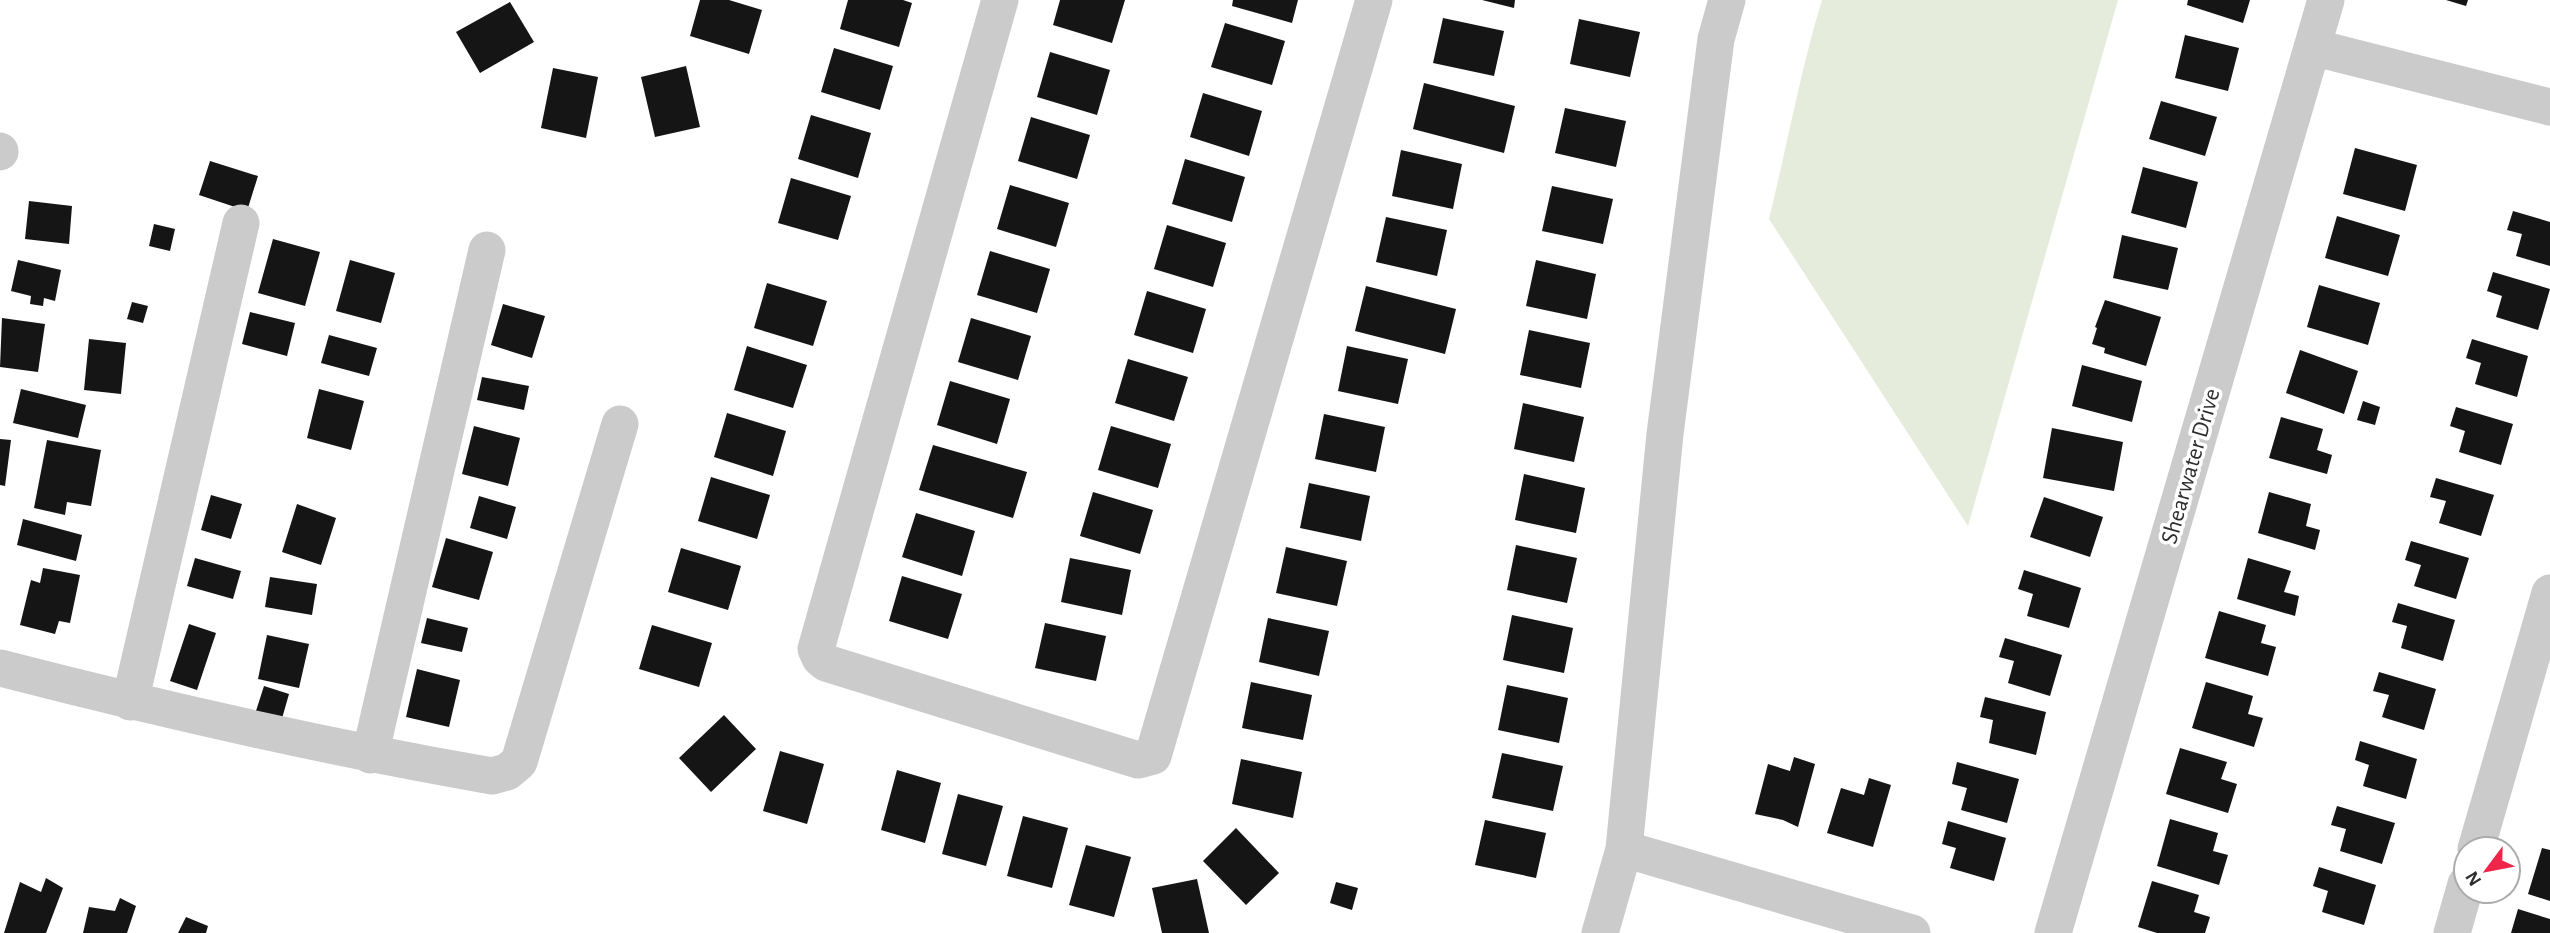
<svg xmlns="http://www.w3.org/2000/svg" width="2550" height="933" font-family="'Alegreya Sans',sans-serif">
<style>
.green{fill:#e6ecdb}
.building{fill:#151515}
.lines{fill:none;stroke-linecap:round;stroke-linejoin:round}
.minor{stroke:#cbcbcb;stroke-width:37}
.labels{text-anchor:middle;stroke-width:7;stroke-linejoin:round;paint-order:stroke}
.street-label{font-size:24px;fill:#2e2e2e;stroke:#fff}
</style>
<rect width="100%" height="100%" fill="#fff"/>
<path class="green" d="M1822 0H2118L1968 526 1769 219C1787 146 1800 72 1822 0Z"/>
<path class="building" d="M700 0H729L762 10 749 54 690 36Z
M848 0H903L912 3 899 47 840 29Z
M1060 0H1125L1112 43 1053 25Z
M1233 0H1298L1292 23 1232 6Z
M1482 0H1515L1514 8Z
M2188 0H2250L2243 23 2187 5Z
M2446 0H2468L2466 6Z
M510 2 534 42 480 73 456 32Z
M1443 18 1504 31 1494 76 1433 63Z
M1579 19 1640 32 1630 77 1570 64Z
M1225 23 1285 41 1272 85 1211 67Z
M2185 35 2239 48 2228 91 2175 78Z
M834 48 893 66 880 110 821 92Z
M1050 52 1110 70 1097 115 1037 97Z
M686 66 700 127 655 137 641 77Z
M553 68 598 77 586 138 541 128Z
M1424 83 1515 106 1504 153 1413 129Z
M1203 93 1262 111 1249 156 1190 137Z
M2161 101 2217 117 2205 156 2149 139Z
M1565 108 1626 121 1616 167 1555 153Z
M811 115 871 133 858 178 798 159Z
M1031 117 1090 135 1077 179 1018 161Z
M2355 148 2417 165 2405 211 2343 194Z
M1401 150 1462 164 1453 209 1392 196Z
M1185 159 1245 177 1232 222 1172 204Z
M210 161 258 176 247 211 199 195Z
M2143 167 2198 182 2186 228 2131 213Z
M791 178 851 196 838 240 778 223Z
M1010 185 1069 203 1056 247 997 229Z
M1552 186 1613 199 1603 244 1542 231Z
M29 201 72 206 69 244 25 239Z
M2513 211 2550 222V266L2516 256 2522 234 2507 230Z
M2337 216 2400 235 2388 276 2325 258Z
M1386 217 1447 230 1437 276 1376 262Z
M154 224 175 229 170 251 149 246Z
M1167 225 1226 243 1213 287 1154 269Z
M2122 235 2178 248 2168 290 2113 278Z
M273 239 320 252 305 306 258 293Z
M990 251 1050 269 1037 313 977 295Z
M18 260 61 270 55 301 44 298 43 306 30 304 31 296 11 291Z
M350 260 395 273 381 323 336 311Z
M1536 260 1596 274 1587 319 1526 306Z
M2493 272 2550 289 2538 330 2496 317 2502 296 2487 291Z
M767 283 827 301 813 346 754 328Z
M2319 285 2380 303 2368 345 2307 327Z
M1366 286 1456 309 1445 354 1355 331Z
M1147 291 1206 309 1193 353 1134 335Z
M2105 300 2161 317 2146 366 2104 353 2105 348 2092 344 2097 328 2095 327Z
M132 302 148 306 143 323 127 319Z
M503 304 545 316 532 358 491 345Z
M250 312 295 323 287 356 242 344Z
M2 318 45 324 38 372 0 367Z
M971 318 1031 336 1018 380 958 362Z
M1529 330 1590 343 1581 388 1520 375Z
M329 335 377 348 369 376 321 363Z
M89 339 126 343 121 394 84 390Z
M2472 339 2528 356 2517 397 2475 384 2481 363 2466 358Z
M747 346 807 365 793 408 734 390Z
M1347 346 1408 359 1398 404 1338 391Z
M2300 350 2358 371 2344 414 2286 393Z
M1128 359 1188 377 1174 421 1115 403Z
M2082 365 2142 381 2132 422 2072 406Z
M482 377 529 386 524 410 477 400Z
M950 381 1010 399 997 444 937 425Z
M21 389 86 405 78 438 13 423Z
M319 389 364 401 351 450 307 438Z
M2363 401 2380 407 2375 425 2357 420Z
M1523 403 1584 417 1574 462 1514 449Z
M2456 407 2513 424 2501 465 2459 452 2465 431 2450 426Z
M727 413 786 431 773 476 714 457Z
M1324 414 1385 427 1376 472 1315 459Z
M2281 417 2323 429 2317 450 2332 455 2327 474 2269 458Z
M474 426 520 438 508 486 462 474Z
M1111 426 1171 444 1158 488 1098 470Z
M2052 428 2123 442 2114 491 2043 478Z
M0 439 11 440 5 486 0 485Z
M47 440 101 450 91 506 67 502 65 515 34 508Z
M933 445 1027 472 1013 518 919 490Z
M1524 474 1585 488 1576 533 1515 520Z
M711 477 770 495 757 539 698 521Z
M2436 478 2494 495 2481 536 2439 523 2446 501 2430 497Z
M1309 483 1370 496 1361 541 1300 528Z
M1093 492 1153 510 1140 554 1080 536Z
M2269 492 2311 504 2306 526 2320 530 2315 550 2258 533Z
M211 495 242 504 231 539 201 530Z
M479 496 516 507 507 539 470 528Z
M2044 497 2103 517 2090 557 2030 537Z
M297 504 336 518 321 565 282 552Z
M916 513 975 531 962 576 902 557Z
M23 519 82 535 76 561 17 545Z
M446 538 493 552 479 600 432 587Z
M2411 541 2469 558 2456 599 2414 586 2421 565 2405 560Z
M1516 545 1577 558 1567 603 1507 590Z
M1286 547 1347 561 1337 606 1276 593Z
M681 548 741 566 728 610 668 592Z
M195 558 241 571 233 599 187 586Z
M1070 558 1131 570 1122 615 1061 602Z
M2248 558 2291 571 2284 592 2299 596 2295 616 2237 599Z
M43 568 80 575 70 623 59 621 55 634 20 625 31 580 40 583Z
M2024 570 2081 588 2069 628 2027 616 2033 594 2018 589Z
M902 576 962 594 948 639 889 621Z
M270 577 317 584 312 615 265 607Z
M2398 603 2455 620 2443 661 2401 648 2407 626 2392 622Z
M2219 611 2266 625 2261 643 2276 647 2268 676 2205 658Z
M1512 615 1573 628 1564 673 1503 660Z
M427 618 468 628 462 652 421 643Z
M1268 618 1329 631 1319 676 1259 662Z
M1045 623 1106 636 1096 681 1035 668Z
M189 624 216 633 197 690 170 681Z
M652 625 712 643 699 687 639 669Z
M267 635 309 644 299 688 258 679Z
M2005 638 2062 655 2050 696 2008 683 2014 661 1999 657Z
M417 669 460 680 449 727 406 717Z
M2379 672 2436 689 2424 730 2382 717 2389 695 2373 691Z
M1251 682 1312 695 1303 740 1242 728Z
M2206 682 2253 696 2248 714 2263 718 2254 747 2192 728Z
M1507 685 1568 698 1559 743 1498 730Z
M264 686 289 694 281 722 255 714Z
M1985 697 2046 712 2036 755 1989 743 1993 720 1980 717Z
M724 715 756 749 711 792 679 758Z
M2360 741 2417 759 2406 799 2363 786 2369 765 2355 760Z
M2180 748 2227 762 2221 779 2237 784 2228 813 2166 794Z
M780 751 824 764 807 824 763 811Z
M1502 753 1563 766 1553 811 1492 798Z
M1794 757 1815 764 1798 827 1783 820 1755 814 1768 764 1790 771Z
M1241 759 1302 772 1293 818 1232 804Z
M1957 762 2019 779 2007 823 1961 810 1967 788 1952 784Z
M897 770 941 783 925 843 881 830Z
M1869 778 1891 785 1873 847 1827 833 1841 788 1864 795Z
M958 794 1003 806 986 866 942 854Z
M2337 806 2395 823 2382 864 2340 851 2346 829 2331 825Z
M1023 816 1068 828 1052 888 1007 876Z
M2170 819 2218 833 2213 851 2228 855 2219 885 2157 866Z
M1485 820 1546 833 1536 878 1475 865Z
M1948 821 2006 838 1994 881 1950 868 1956 848 1942 844Z
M1236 828 1279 873 1246 905 1203 861Z
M1086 845 1131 857 1114 917 1069 905Z
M2542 848 2550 850V901L2528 894Z
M2319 867 2376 885 2364 925 2322 912 2328 891 2313 886Z
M46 878 63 888 46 933H4L20 882 41 892Z
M1197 879 1209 933H1162L1152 888Z
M2152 881 2199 895 2194 912 2210 917 2205 933H2157L2138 927Z
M1336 882 1358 888 1352 910 1330 903Z
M120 898 136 906 127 933H83L89 907 115 911Z
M2518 909 2550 919V933H2511Z
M186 917 208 926 206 933H178Z"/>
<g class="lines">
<path class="minor" d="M1000 0 816 649 820 658 826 663 1138 760 1153 756 1374 0
M2312 47 2550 107
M0 152V151
M0 668C163 710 326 747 492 776L507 772 519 762 620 424
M130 702 241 223
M370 755 487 250
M1624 849 1912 933
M2476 849 2550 593
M1600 933 1624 849 1665 434 1716 39 1727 0
M2053 933 2326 0
M2452 933 2466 884"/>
</g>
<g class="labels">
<g class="street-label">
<text transform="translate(2190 466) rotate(-74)" y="8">Shearwater Drive</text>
</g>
</g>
<g transform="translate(2487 870) rotate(238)"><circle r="33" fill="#ffffff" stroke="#ababab" stroke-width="2"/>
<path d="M0-5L12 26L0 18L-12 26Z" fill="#ef264a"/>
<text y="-10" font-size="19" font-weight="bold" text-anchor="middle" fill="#2e2e2e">N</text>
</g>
</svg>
